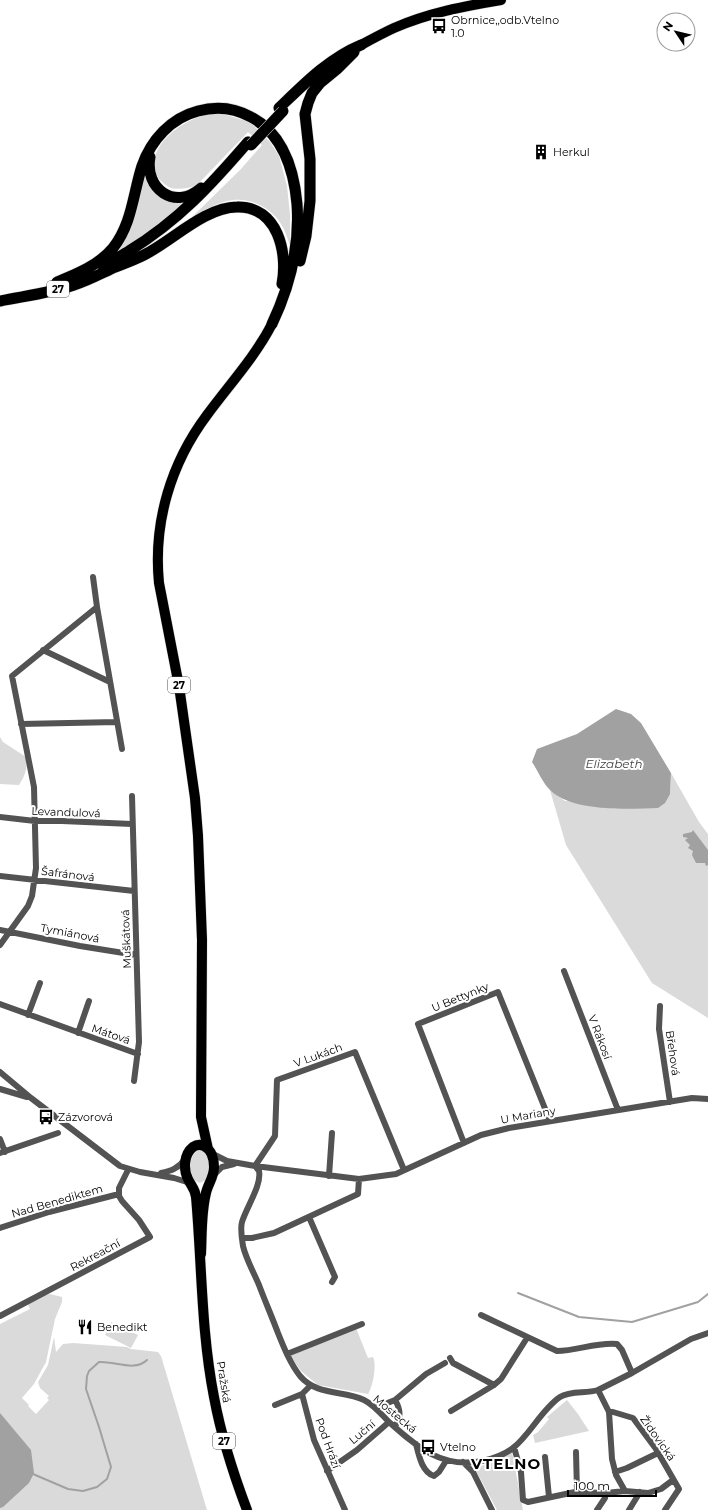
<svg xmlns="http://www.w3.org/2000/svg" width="708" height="1510" font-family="Montserrat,sans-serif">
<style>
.green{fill:#dadada}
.water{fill:#a1a1a1}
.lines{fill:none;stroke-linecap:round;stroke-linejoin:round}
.stream{stroke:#a1a1a1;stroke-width:2}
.primary-casing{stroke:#dbdbdb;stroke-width:11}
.trunk-casing{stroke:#dbdbdb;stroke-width:12}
.minor{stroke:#535353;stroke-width:6}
.primary{stroke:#000;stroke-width:10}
.trunk{stroke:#000;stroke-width:11}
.trunk-bridge-casing{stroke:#dbdbdb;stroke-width:12;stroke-linecap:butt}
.trunk-bridge{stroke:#000;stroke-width:11}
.labels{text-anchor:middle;stroke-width:4;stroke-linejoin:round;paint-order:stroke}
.shield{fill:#fff;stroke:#4c4c4c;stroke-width:1}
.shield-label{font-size:10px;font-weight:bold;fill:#000}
.poi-label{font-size:11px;fill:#000;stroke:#fff;text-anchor:start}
.street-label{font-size:11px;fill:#000;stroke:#fff}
.water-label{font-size:12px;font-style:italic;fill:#424242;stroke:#fff}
.district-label{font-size:15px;font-weight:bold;letter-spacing:1px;fill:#000;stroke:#fff}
</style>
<rect width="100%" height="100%" fill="#fff"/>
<path class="green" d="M205 114H223L250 122 270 142 279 156 287 186 290 215V245C287 238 285 230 281 224 272 209 252 198 234 200 220 201 202 211 191 218L241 169 262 145 248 132 196 186C188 188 179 190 171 188 168 187 164 184 161 181 148 168 155 148 168 136 179 125 191 120 205 114Z
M146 170 179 201 182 205 132 244 110 257Z
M0 737 3 742 26 757C28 768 25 776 19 785L0 784Z
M671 773 699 822 708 834V1018L652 983 566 845 550 790 565 801 670 794Z
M199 1150H202L206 1153 210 1167 206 1180 200 1183C186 1179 187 1156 199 1150Z
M50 1294 62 1297V1302L55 1319 46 1362 34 1384 22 1398 29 1405 28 1406 36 1414 49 1400 47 1398 49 1396 40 1388 38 1382 48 1365 54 1337 56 1352 63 1344 73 1343 127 1347 131 1349 158 1352 161 1356 207 1510H0V1324L30 1309 27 1303 38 1296Z
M111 1322 138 1335 131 1348 105 1335Z
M356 1328 368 1358 373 1357C377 1365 373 1386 368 1394L318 1385 301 1371 290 1356Z
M567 1400 578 1414 589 1431 535 1443 533 1435 538 1432 549 1419 547 1417Z
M512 1452 523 1510H497L475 1469Z"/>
<path class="water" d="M616 709 631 714 641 723 671 773 670 794 665 803 658 808C628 809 574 812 551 791 543 784 538 771 532 762L537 749 577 734Z
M693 830 708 850V865L706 866 705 863H696L692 855 693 851 688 848 690 845 685 840 688 838 683 837V834L692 832Z
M0 1413 31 1450 34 1473 29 1483 3 1507 0 1508Z"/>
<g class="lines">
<path class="stream" d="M518 1293 579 1317 632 1322 698 1302 708 1294
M33 1474 68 1489 83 1491 97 1487 107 1479 111 1467 99 1427 86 1389 87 1376 89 1371 99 1362C115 1361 135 1372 147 1360"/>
<defs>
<path id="primary" d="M361 45C372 39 383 33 394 28 428 13 465 6 501 0
M208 1149 201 1117 202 940 198 836 195 798 179 686 159 583C153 522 171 463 207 415 229 385 255 357 272 324
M201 1254C202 1234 201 1213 206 1193 208 1184 214 1177 214 1167 214 1160 212 1150 204 1146 200 1144 196 1145 193 1147 184 1154 183 1169 188 1179 191 1186 195 1188 196 1197 202 1264 201 1331 214 1397 221 1435 233 1473 247 1510"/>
<path id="trunk" d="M279 108C303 85 329 58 361 45
M150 157C144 189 175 211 201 188
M300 261 306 236 310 201V159L305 114 308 103 312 93 320 83 337 69 354 52
M103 266C112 262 120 256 129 251 179 220 210 186 248 142
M57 282C77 274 99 265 113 248 132 224 133 194 142 166 151 140 171 118 198 111 216 106 235 108 251 117 283 134 294 170 297 204 300 246 290 286 272 324
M0 301C25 296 50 293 74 285 87 281 100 274 113 268 123 264 134 260 144 255 172 241 205 207 237 207 278 206 288 253 282 284"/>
</defs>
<use href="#primary" class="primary-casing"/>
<use href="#trunk" class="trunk-casing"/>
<path class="minor" d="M97 607 122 749
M43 650 110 682
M21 724 117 722
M132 796 139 1042 134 1081
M0 817 35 821H62L132 824
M0 876 134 891
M0 930 80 946 136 955
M0 945 28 906 32 896 36 868 34 787 12 676 97 607 93 577
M564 971 618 1110
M0 1004 138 1054
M660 1006 659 1029 670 1102
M28 1015 40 983
M78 1033 89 1001
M0 1072 31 1098 120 1166 140 1172 174 1178 190 1183
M0 1089 27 1097
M0 1139 5 1152
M464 1143 418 1024 498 992 550 1121
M0 1153 58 1133
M211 1153 227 1161 255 1166 259 1171C262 1185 246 1208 242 1222 240 1229 242 1239 243 1246 246 1259 254 1273 259 1285 265 1301 272 1317 278 1333 284 1348 290 1363 300 1376 317 1396 343 1390 364 1400 374 1405 381 1414 389 1422 417 1447 442 1469 482 1461 492 1459 505 1454 513 1448 530 1435 541 1410 560 1397 571 1390 586 1394 598 1390L632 1373 691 1339 708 1333
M161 1173C171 1171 179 1168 185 1159
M213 1176 222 1167 234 1164
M329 1176 332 1133
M359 1179 255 1166 275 1136 277 1080 355 1052 404 1170
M309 1217 335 1277 332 1282
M0 1228 49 1212 119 1194
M243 1238H252L274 1233 358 1194 359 1179 396 1174 481 1135 509 1128 692 1098 708 1099
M481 1315 557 1351C577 1351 596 1342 617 1344L622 1350 632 1373
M0 1316 150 1237 139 1220 122 1201 119 1196V1188L128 1170
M287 1354 362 1324
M450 1358 453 1363 494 1385
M598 1390 609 1412 612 1459 616 1475 625 1491
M302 1394 314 1440 345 1510
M275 1405 302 1394 311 1385
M375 1408 395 1400 426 1374 445 1363
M451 1411 494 1385 501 1379 527 1338
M609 1412H613L633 1418 656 1449 679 1489 665 1510
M395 1426C401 1417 401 1410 395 1400
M416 1444C419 1456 422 1472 434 1476L439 1472 446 1461
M514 1447 521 1472 523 1500 528 1502 575 1492 606 1493 625 1491 648 1493 661 1489 673 1480
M576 1452 577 1492
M545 1457 549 1497
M463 1462 473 1472 492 1510
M327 1471 357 1450 389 1422
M615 1472 627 1468 658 1453
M597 1510 605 1498 606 1493
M629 1510 640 1492"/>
<use href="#primary" class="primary"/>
<use href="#trunk" class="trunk"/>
<defs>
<path id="trunk-bridge" d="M251 145 283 111"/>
</defs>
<use href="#trunk-bridge" class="trunk-bridge-casing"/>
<use href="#trunk-bridge" class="trunk-bridge"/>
</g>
<defs>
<symbol id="bus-bare" viewBox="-9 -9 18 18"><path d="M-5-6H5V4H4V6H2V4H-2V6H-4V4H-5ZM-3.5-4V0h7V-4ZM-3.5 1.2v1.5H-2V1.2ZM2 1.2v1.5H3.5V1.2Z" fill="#000" stroke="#fff" stroke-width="2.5" paint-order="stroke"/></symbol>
<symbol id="building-bare" viewBox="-9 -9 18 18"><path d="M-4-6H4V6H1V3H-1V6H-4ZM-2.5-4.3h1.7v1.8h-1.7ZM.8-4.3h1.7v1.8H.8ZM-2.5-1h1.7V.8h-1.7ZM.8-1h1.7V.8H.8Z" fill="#000" stroke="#fff" stroke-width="2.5" paint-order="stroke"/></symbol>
<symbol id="restaurant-bare" viewBox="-9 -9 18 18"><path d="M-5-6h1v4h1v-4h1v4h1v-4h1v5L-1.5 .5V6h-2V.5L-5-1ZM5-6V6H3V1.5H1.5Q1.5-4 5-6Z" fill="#000" stroke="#fff" stroke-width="2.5" paint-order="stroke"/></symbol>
</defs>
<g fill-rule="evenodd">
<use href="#bus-bare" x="428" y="15" width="22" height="22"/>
<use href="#building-bare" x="530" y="141" width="22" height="22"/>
<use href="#bus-bare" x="35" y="1106" width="22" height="22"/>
<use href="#restaurant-bare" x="74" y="1316" width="22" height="22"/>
<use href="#bus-bare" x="417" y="1436" width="22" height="22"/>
</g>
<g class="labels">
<g class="shield">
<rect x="47" y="281" width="22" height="16" rx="3"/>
<rect x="168" y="677" width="22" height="16" rx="3"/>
<rect x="213" y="1433" width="22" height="16" rx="3"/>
</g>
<g class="shield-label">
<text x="58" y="293">27</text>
<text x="179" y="689">27</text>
<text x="224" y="1445">27</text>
</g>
<g class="poi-label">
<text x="451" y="24">Obrnice,,odb.Vtelno<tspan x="451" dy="13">1.0</tspan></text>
<text x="553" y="156">Herkul</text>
<text x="58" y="1121">Zázvorová</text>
<text x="97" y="1331">Benedikt</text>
<text x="440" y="1451">Vtelno</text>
</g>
<g class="street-label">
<text transform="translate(66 812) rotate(2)" y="4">Levandulová</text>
<text transform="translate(68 874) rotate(7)" y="4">Šafránová</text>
<text transform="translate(70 933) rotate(11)" y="4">Tymiánová</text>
<text transform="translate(126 939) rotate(-92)" y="4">Muškátová</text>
<text transform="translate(460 997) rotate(-22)" y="4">U Bettynky</text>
<text transform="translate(111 1034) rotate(19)" y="4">Mátová</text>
<text transform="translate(600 1037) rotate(69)" y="4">V Rákosí</text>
<text transform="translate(673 1053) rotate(82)" y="4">Břehová</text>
<text transform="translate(318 1055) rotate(-20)" y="4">V Lukách</text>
<text transform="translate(528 1115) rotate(-10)" y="4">U Mariany</text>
<text transform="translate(57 1201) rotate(-16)" y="4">Nad Benediktem</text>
<text transform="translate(95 1255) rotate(-28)" y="4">Rekreační</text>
<text transform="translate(224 1382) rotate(81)" y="4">Pražská</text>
<text transform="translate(395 1414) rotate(40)" y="4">Mostecká</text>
<text transform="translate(362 1432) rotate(-40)" y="4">Luční</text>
<text transform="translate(658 1438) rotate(55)" y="4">Židovická</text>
<text transform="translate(328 1443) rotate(70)" y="4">Pod Hrází</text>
</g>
<g class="water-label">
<text x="614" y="768">Elizabeth</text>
</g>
<g class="district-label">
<text x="506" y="1469">VTELNO</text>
</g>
</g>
<g transform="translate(676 32) rotate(305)"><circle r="19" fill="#ffffff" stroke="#999999"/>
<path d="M0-3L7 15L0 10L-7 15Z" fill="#000000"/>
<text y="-6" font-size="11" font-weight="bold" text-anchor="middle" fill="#000000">N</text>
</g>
<path d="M568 1490v6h88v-6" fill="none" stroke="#000000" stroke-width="2"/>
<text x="574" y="1490" font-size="12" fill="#000000" stroke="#ffffff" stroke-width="3" paint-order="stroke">100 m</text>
</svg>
